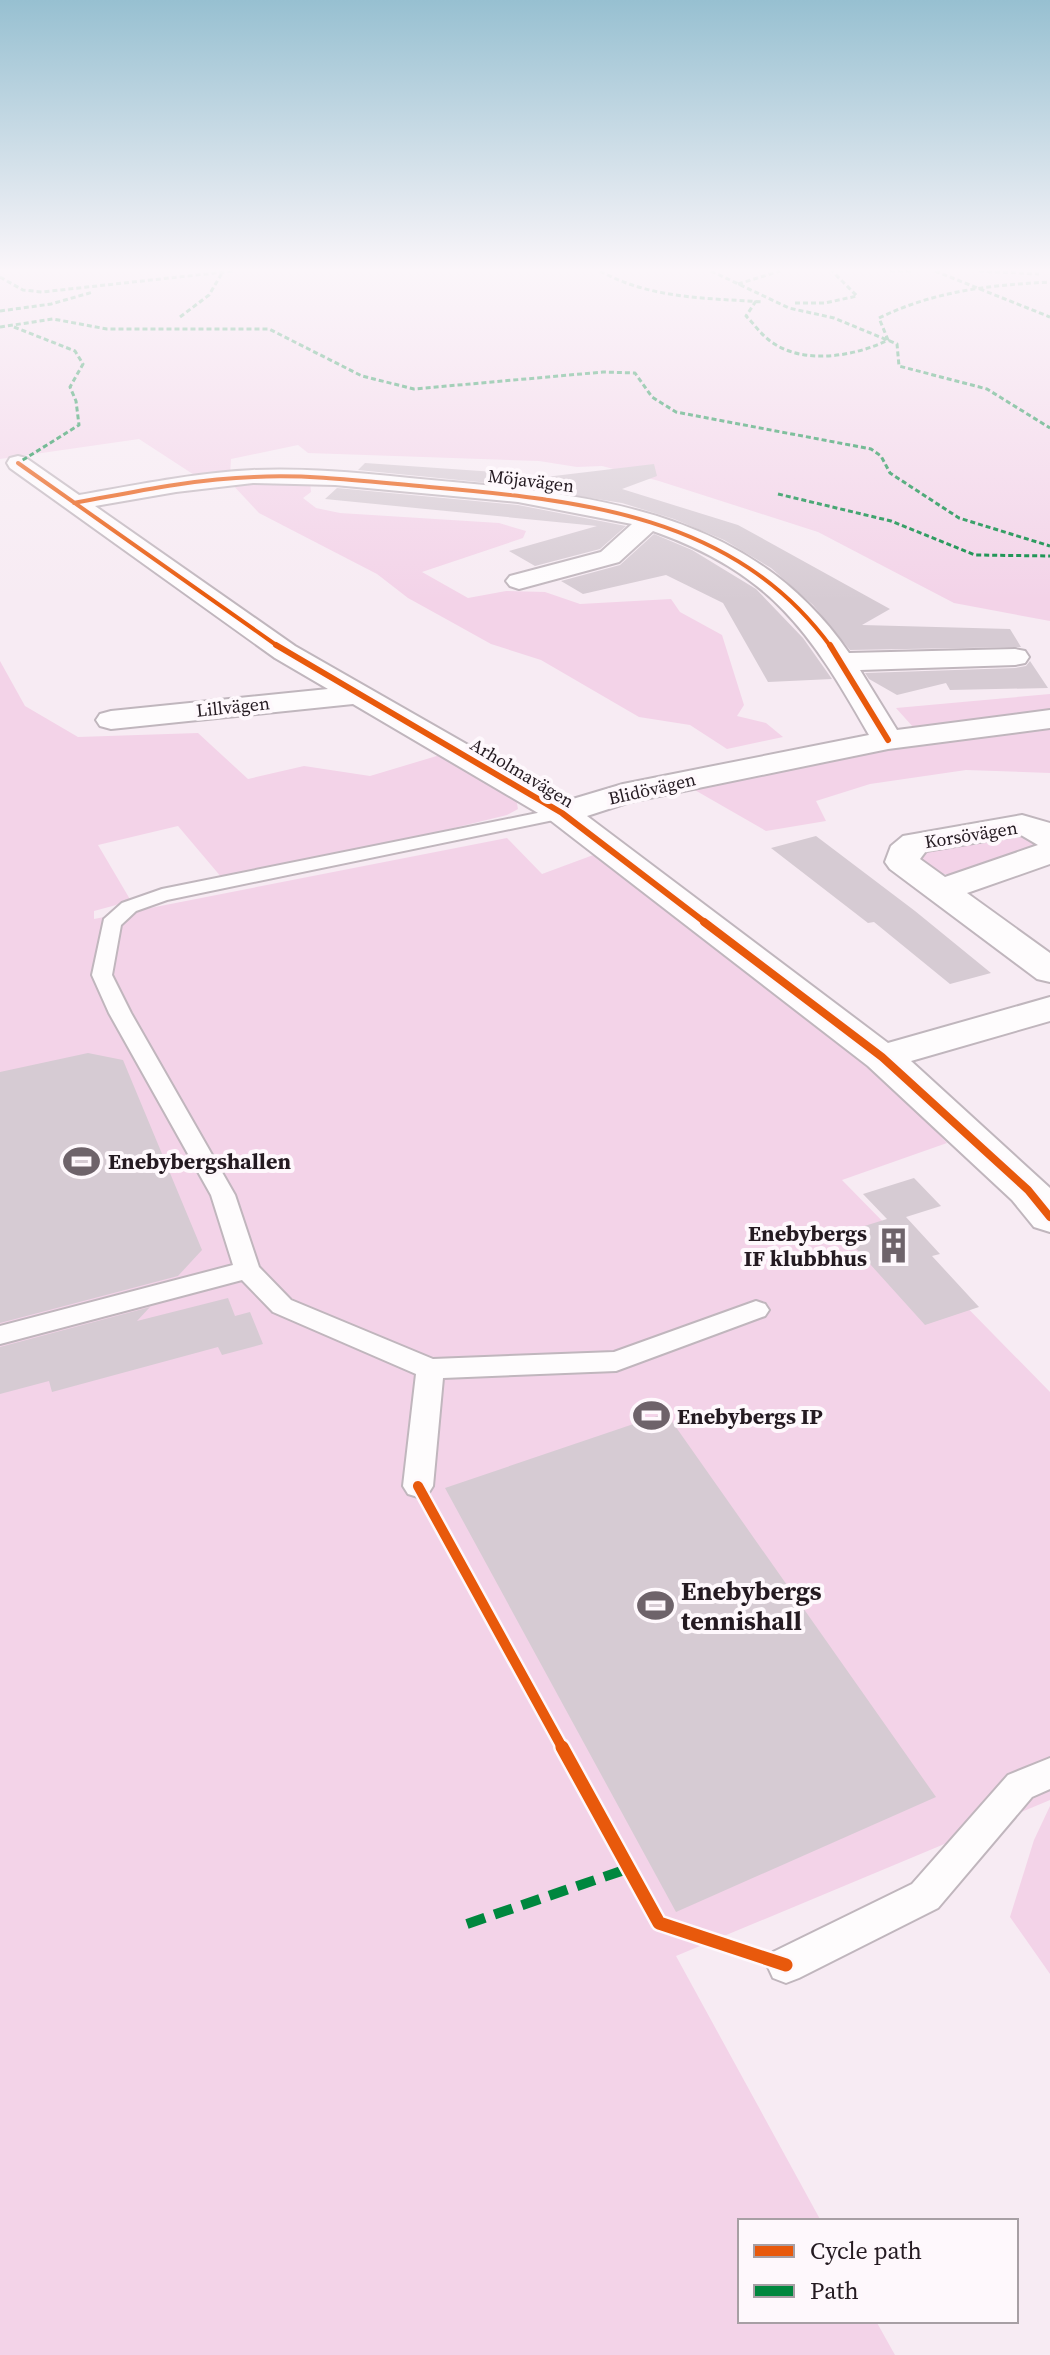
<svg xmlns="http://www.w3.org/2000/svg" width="1050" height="2355" font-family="'Source Serif 4',serif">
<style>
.green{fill:#f3d3e8}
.building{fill:#d6cbd3}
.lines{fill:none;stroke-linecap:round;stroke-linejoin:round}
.service-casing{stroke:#c0b6bd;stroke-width:4}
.minor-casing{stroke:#c0b6bd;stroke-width:4}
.service{fill:#fefcfd;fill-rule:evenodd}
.minor{fill:#fefcfd;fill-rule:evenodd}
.quiet-far1{stroke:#00873e;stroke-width:3;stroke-dasharray:5 3;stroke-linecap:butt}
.quiet{stroke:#00873e;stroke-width:10;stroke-dasharray:19 10;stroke-linecap:butt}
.cycleway-far4-casing{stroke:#fef8fc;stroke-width:7}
.cycleway-far3-casing{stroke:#fef8fc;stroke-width:10}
.cycleway-far2-casing{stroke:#fef8fc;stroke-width:13}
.cycleway-far1-casing{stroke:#fef8fc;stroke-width:15}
.cycleway-casing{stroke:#fef8fc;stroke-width:18}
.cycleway-far4{stroke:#e8590c;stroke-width:4}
.cycleway-far3{stroke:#e8590c;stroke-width:6}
.cycleway-far2{stroke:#e8590c;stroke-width:8}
.cycleway-far1{stroke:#e8590c;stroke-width:10}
.cycleway{stroke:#e8590c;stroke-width:13}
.labels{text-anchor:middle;stroke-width:8;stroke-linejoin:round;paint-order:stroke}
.far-street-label{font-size:18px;fill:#241a21;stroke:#fef8fc}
.poi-label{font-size:22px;font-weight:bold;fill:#241a21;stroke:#fef8fc;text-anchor:start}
.near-poi-label{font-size:26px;font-weight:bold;fill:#241a21;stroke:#fef8fc;text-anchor:start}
</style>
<rect width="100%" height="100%" fill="#f7ebf3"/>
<path class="green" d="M0 271H1050V621L954 603 818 532 659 481 602 466 577 467 539 461 308 453 298 445 231 459 230 476 202 480 139 439 0 459Z
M230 482H310L311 492 303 498 316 508 340 513 499 523 526 531 523 538 422 572 468 598 506 591 545 592 580 604 671 599 680 612 722 635 744 705 737 716 766 723 783 737 727 749 690 725 639 717 541 660 491 644 446 619 408 598 377 574 259 513Z
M0 661 25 706 78 737 198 733 248 779 304 766 370 776 440 755 516 798 518 809 507 815 364 850 222 878 178 826 98 845 131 901 94 911V919L507 838 542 874 596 854 713 947 883 1074 947 1143 842 1180 1050 1392V1800L676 1956 821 2221H740V2321H876L895 2355H0Z
M1050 694V710L913 727 896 708Z
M1050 724V773L966 770 870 784 816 801 826 821 766 831 693 789 860 755Z
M1020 832 1039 844 1034 850 964 874H939L916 862 922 852Z
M1050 1806V1974L1010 1917 1034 1840Z"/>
<path class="building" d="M365 463 495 472 489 483 358 470Z
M654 464 657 476 622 489 738 525 890 609 862 625 1010 629 1021 647 850 650 813 605 771 568 724 540 674 519 622 503 495 483Z
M337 488 518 505 626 526 600 549 535 566 509 551 597 526 325 499Z
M654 534 692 550 756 589 803 638 832 679 768 682 723 603 666 575 583 594 561 581 620 565Z
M1030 661 1048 688 950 690 946 683 897 695 869 679 865 673 1015 668 1026 666Z
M816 836 915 911 991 973 950 984 874 922 868 923 771 848Z
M88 1053 123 1060 202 1250 178 1276 0 1323V1072Z
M914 1178 941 1206 906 1217 940 1254 932 1256 979 1307 925 1325 842 1233 887 1219 863 1194Z
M228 1298 235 1316 250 1312 263 1344 222 1355 218 1347 52 1392 49 1381 0 1394V1347L150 1307 137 1321Z
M666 1413 936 1797 676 1912 445 1488Z"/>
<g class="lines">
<defs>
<path id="service" d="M562 808 571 813 568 817 167 900 136 911 121 925 112 975 131 1013 235 1195 259 1267 291 1300 433 1359 614 1352 756 1301 765 1304 769 1310 765 1316 616 1371 443 1378 433 1486 428 1494 418 1497 408 1494 403 1486 416 1374 273 1312 242 1280 0 1344V1326L233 1265 211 1195 109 1013 92 975 104 919 122 903 162 889Z
M1050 1758V1789L1032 1797 938 1908 799 1978 786 1983 773 1978 767 1965 773 1952 912 1884 1008 1775Z"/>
<path id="minor" d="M18 456 26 458 79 495C136 485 194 473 253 470 319 467 386 476 453 482 606 496 755 516 849 653L1015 649 1025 651 1029 657 1025 663 1015 665 860 670 897 730 1050 710V728L888 749 630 802 587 816 888 1043 1050 997V1021L911 1061 1050 1188V1232L1034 1227 1012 1200 868 1066 550 820 353 704 111 729 100 726 96 720 100 714 111 711 328 689 275 658 10 468 7 463 10 458ZM253 483 335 485 518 502 632 524 601 552 510 576 506 581 510 586 519 589 619 562 653 531C771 573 810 631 869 735L623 784 566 801 295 646 95 506 176 492Z
M1022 815 1050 823V864L967 893 1050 953V982L1037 979 890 869 885 862 891 846 903 836ZM1021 835 1038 845 945 877 920 859 926 851Z"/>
</defs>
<use href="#service" class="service-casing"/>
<use href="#minor" class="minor-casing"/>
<use href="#service" class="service"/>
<use href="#minor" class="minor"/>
<path class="quiet-far1" d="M600 271C651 299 706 298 763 302
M711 271 789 308 834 318 897 344 899 366 987 389 1050 428
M890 271H912
M935 271 1050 317
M979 271 1039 274
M0 277 23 290 42 292 233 271
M738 284 780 271
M756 301 746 316C755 325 762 336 773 343 805 365 856 356 888 340L879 318C934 291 990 285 1050 282
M795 303H825L857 296 832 271
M0 311 51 304 93 292
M180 317 209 295 222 273
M0 327 53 319 107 329H269L362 376 414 389 603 372 635 373 652 397 676 412 871 449 881 456 890 473 959 518 1050 546
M14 327 75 351 83 364 70 387 76 401 79 425 18 463
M778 494 891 521 975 555 1050 556"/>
<path class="quiet" d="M467 1924 630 1868"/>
<defs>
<path id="cycleway-far4" d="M18 463 279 647
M74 503C133 492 193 479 254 477 313 474 371 482 429 487 580 500 735 515 831 647"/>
<path id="cycleway-far3" d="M276 645 562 813 707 924
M830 645 888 740"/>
<path id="cycleway-far2" d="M704 922 882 1057 1028 1190 1050 1217"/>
<path id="cycleway-far1" d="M418 1486 563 1749"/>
<path id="cycleway" d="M562 1747 659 1923 786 1965"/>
</defs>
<use href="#cycleway-far4" class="cycleway-far4-casing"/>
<use href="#cycleway-far3" class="cycleway-far3-casing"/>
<use href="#cycleway-far2" class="cycleway-far2-casing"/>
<use href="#cycleway-far1" class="cycleway-far1-casing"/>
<use href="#cycleway" class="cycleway-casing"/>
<use href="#cycleway-far4" class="cycleway-far4"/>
<use href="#cycleway-far3" class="cycleway-far3"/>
<use href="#cycleway-far2" class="cycleway-far2"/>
<use href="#cycleway-far1" class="cycleway-far1"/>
<use href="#cycleway" class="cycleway"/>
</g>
<linearGradient id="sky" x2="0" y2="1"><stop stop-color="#97c0d1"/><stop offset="0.45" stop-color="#fbf6fa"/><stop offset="1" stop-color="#fbf6fa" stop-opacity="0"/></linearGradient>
<rect width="1050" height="601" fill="url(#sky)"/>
<defs>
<symbol id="stadium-bare" viewBox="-9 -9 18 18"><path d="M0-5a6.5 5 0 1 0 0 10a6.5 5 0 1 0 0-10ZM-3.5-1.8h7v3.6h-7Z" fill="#6e636a" stroke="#fef8fc" stroke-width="2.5" paint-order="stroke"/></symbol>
<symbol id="building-bare" viewBox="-9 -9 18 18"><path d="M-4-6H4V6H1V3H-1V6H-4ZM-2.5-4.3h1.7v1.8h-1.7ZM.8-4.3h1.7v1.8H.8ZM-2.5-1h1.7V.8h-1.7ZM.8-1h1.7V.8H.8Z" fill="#6e636a" stroke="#fef8fc" stroke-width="2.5" paint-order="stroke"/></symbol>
</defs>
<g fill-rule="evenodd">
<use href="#stadium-bare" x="56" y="1136" width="51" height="51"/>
<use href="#building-bare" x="868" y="1220" width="51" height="51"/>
<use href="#stadium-bare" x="626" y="1390" width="51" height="51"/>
<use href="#stadium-bare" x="630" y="1580" width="51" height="51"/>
</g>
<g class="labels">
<g class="far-street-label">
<text transform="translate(531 481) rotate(7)" y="6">Möjavägen</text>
<text transform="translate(233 707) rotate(-6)" y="6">Lillvägen</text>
<text transform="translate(522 773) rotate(31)" y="6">Arholmavägen</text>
<text transform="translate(652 789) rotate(-13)" y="6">Blidövägen</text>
<text transform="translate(971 835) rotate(-9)" y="6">Korsövägen</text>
</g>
<g class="poi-label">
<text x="108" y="1169">Enebybergshallen</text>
<text x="867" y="1241" text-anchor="end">Enebybergs<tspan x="867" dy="25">IF klubbhus</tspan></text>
<text x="677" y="1424">Enebybergs IP</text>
</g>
<g class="near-poi-label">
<text x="681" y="1600">Enebybergs<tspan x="681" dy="30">tennishall</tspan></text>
</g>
</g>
<rect x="738" y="2219" width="280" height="104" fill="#fef8fc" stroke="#a79fa4" stroke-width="2"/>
<rect x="754" y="2245" width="40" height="12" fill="#e8590c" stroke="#a79fa4" stroke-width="2"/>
<text x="810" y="2259" font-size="24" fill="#241a21">Cycle path</text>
<rect x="754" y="2285" width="40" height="12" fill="#00873e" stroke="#a79fa4" stroke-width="2"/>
<text x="810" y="2299" font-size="24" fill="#241a21">Path</text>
</svg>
